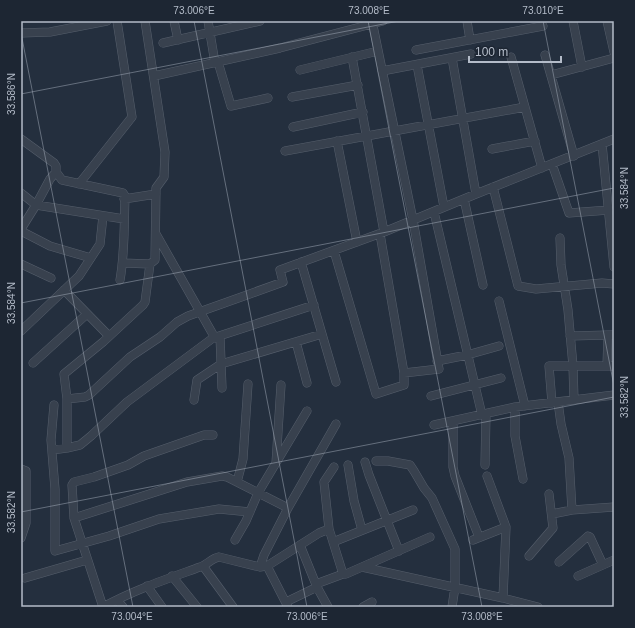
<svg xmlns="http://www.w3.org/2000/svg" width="635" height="628" font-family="Helvetica,sans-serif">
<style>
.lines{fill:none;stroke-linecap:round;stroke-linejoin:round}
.minor-casing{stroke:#565f6c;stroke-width:9}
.minor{stroke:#38414e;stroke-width:8}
.ticks{fill:none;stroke:#b4bcc9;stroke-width:1;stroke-opacity:0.45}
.neatline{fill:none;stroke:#b4bcc9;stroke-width:1.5}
.ticks-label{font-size:10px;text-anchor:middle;fill:#b4bcc9}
</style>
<rect width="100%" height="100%" fill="#242f3e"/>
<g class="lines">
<defs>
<path id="minor" d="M174 21 178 40
M208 21 215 63
M372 21 413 220 439 369 404 373 380 234
M467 21 470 40
M573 21 582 67
M607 21 614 52
M21 33 50 32 107 21
M163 43 260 21
M416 50 543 26
M545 55 574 156
M352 57 384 232
M511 57 542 168
M452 58 476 194
M218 62 231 106 268 98
M417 65 444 207
M300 70 378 51
M382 71 471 54
M551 75 614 58
M154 76 280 48 383 21
M292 97 358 85
M293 127 363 112
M21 139 54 163 56 166V172L62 180 123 193 125 196C124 224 125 252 120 280
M337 141 357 242
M602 144 614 267
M492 149 535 141
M285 151 525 107
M552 164 569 213 609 210
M79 184 132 117 117 21
M493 187 518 286 536 289 602 283 614 284
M21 193 36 205 124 219
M124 199 156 194
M464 199 483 285
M434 212 482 415
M21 229 36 205 50 179 56 172
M21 231 50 246 91 258
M156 234 215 338
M560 238 561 265 568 310 573 366 574 400
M334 251 376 394 404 385V373
M301 262 336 382
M123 263 150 264 155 260 156 188 164 177 165 152 145 21
M21 264 51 278
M64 290 109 336
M499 301 525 406
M21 331 79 276 100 244 103 216
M220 336 222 388
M570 336 608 335
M296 342 307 383
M437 361 467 355 499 346
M33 363 87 314
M607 366 608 335H614
M431 396 501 378
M67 399 85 397 89 395 130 357 160 337 177 322 188 316 283 282 280 270 384 232 476 194 614 139
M194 400 197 380 221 364 322 334
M558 402 561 424 569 458 572 510
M552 403 549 366H614
M54 405 51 440 55 489V551L109 536 159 519 219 509 250 512
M515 407V436L523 479
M453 421V467L455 476 479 537
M434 425 515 407 614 395
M67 448V399L64 374 103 342 143 305 145 302 150 264
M52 450 67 448 80 445 91 436 127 402 213 338 314 305
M376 461H388L410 465 414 471 424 488 432 498 455 549V587L452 607
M365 462 369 475 399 551
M276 463 281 385
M348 465 354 501 362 530
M485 465 486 414
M334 467 324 482 329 529 343 574H346L430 537
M21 469 26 471V523L21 538
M487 476 506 527 503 598
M237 482 243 459 248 384
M552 514 572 510 614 507
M74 518 187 482 222 476 227 477 288 508
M235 540 246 521 258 493 307 411
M473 540 506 527
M333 542 413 510
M300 545 317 587 328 607
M529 556 553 528 549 494
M559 562 588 536 590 537 603 565
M203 566 233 607
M267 566 288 607
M260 567 264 555 288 508 336 424
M362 567 503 598 538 607
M172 576 197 607
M578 576 614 560
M25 578 87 560
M316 584 343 574
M147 586 162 607
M117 600 123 607
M286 602 317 587
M103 607 74 518 72 485 74 482 94 477 128 465 144 456 204 435H213
M103 607C134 590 167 579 200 567 207 565 212 558 219 557L260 567 267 566 319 533 329 529
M363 607 372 602"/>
</defs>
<use href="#minor" class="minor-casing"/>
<use href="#minor" class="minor"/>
</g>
<path class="ticks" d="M194 21 307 607M368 21 482 607M543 21 614 386M21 33 133 607M21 94 399 21M21 303 614 188M21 512 614 397M607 607 614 606"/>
<rect width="635" height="628" fill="none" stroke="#1d2633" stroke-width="44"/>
<path d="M469 56v6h92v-6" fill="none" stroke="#b4bcc9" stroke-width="2"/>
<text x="475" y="56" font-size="12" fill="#b4bcc9" stroke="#1d2633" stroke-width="3" paint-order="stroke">100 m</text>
<rect x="22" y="22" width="591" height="584" class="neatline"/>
<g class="ticks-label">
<text x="194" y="14">73.006°E</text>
<text x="369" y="14">73.008°E</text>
<text x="543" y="14">73.010°E</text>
<text transform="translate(11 94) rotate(-90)" y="4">33.586°N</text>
<text transform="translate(624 188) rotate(-90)" y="4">33.584°N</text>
<text transform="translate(11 303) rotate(-90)" y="4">33.584°N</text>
<text transform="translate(624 397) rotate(-90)" y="4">33.582°N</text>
<text transform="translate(11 512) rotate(-90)" y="4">33.582°N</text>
<text x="132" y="620">73.004°E</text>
<text x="307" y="620">73.006°E</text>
<text x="482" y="620">73.008°E</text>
</g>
</svg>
